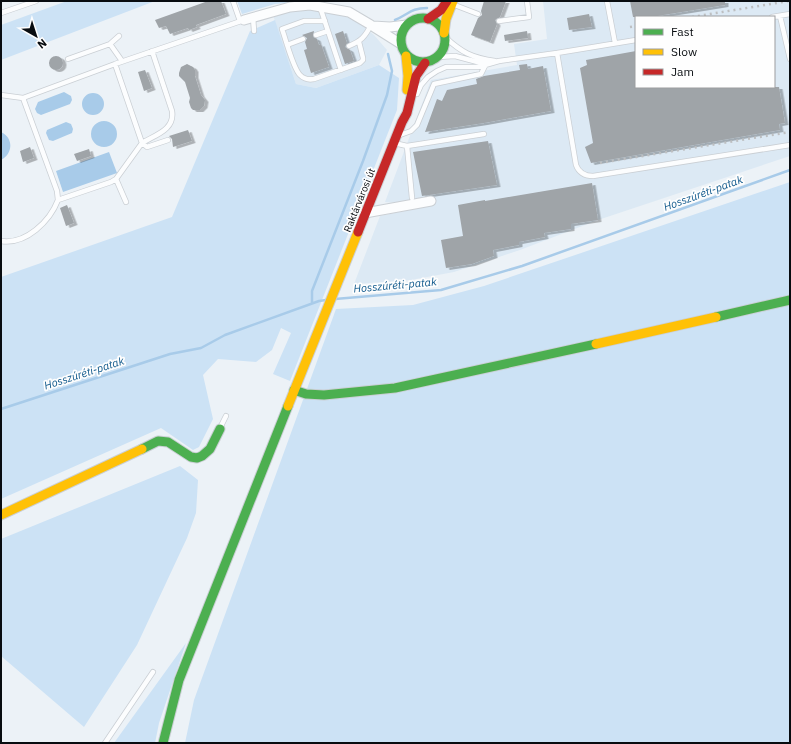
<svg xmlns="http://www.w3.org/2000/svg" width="791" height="744" font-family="'IBM Plex Sans',sans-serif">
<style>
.built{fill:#dce9f4;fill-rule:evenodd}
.green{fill:#cce2f5}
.water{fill:#a8cbe9}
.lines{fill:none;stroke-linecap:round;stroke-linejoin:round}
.stream{stroke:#a8cbe9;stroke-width:2.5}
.building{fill:#9fa4a8;filter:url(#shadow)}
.lane-casing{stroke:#cacfd4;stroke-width:6}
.street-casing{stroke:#cacfd4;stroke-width:11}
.fast-casing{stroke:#cacfd4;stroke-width:11}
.slow-casing{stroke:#cacfd4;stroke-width:11}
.jam-casing{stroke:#cacfd4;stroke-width:11}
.lane{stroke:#fcfdfe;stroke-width:4.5}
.street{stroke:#fcfdfe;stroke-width:9}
.fast{stroke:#4caf50;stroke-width:9}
.slow{stroke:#ffc107;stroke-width:9}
.jam{stroke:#c62828;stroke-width:9}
.rail{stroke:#bdbfc1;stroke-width:2.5;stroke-dasharray:2 4;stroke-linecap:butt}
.labels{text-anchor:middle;stroke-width:3.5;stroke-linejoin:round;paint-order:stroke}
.street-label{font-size:10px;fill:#080c10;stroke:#fefefe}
.water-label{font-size:11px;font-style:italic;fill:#10598c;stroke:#fefefe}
</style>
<defs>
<filter id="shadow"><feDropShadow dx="3.5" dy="2" stdDeviation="0" flood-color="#0004"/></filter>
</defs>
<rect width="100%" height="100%" fill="#ecf2f7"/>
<path class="built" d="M543 1H790V156L598 220 520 250 454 272 411 280 354 284 380 216 435 205 433 197 396 203 385 202 431 80 517 65 514 44 547 39ZM636 17H774V87H636Z
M316 10 337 14 353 18 374 35 387 50 379 65 316 88 296 84 273 15 286 11Z"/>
<path class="green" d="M67 1H155L1 60V25Z
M237 1H299V2L275 4 242 14Z
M275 20 296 84 316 88 379 65 399 78 397 110 290 381 273 374 291 333 281 328 272 350 256 362 218 359 203 375 213 419 199 447 193 450 161 428 1 499V277L172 217 250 31Z
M790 182V743H185L194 700 336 309 413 305 484 286Z
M180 466 198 480 196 513 187 538 137 645 84 727 1 656V539Z
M186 643 159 723 155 743H114Z"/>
<path class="water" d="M64 92 71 96 72 100 70 104 41 115 37 113 35 109 38 102Z
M82 104a11 11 0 1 1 22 0a11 11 0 1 1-22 0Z
M91 134a13 13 0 1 1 26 0a13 13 0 1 1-26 0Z
M66 122 71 124 73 129 72 133 53 141 49 140 46 133 47 130Z
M1 132C14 138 13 154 1 160Z
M109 152 117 173 63 192 56 171Z"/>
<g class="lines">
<path class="stream" d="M395 20C409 14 411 8 427 8
M335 299 441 290 522 266 790 170
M312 303V291L363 161 387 95 392 71 388 54
M1 409 170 354 201 348 225 335 319 301 326 300"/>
</g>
<path class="building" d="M208 1H221L226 14 196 25 197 27 189 30 188 28 170 34 166 26 159 28 155 20Z
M484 1H506L500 17 495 20 497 24 490 42 471 35 478 18 482 15 481 11Z
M630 1H725V5L651 17H633Z
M589 14 592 27 569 30 567 18Z
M314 31 313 37 317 39 319 45 321 44 329 67 311 73 304 50 307 49 305 42 307 38 302 35Z
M343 31 347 43 345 47 350 50 354 61 345 64 335 34Z
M527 31 528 38 505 41 504 35Z
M636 51V87H779L785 123 779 124 780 130 591 163 585 147 593 143 580 68 587 65 586 60Z
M49 63a7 7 0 1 1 14 0a7 7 0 1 1-14 0Z
M187 64 193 67 195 70V76L201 95 205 100 204 106 200 110H193L191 108 189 102 190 98 185 82 179 76V73L181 67Z
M527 64 528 69 543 66 551 111 484 123 425 132 437 99 442 101 447 90 477 84 476 79 484 76 520 70 519 65Z
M145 70 152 88 144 91 138 72Z
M188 130 192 141 173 147 172 139 169 136Z
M488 141 497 185 422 196 413 152Z
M30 147 34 158 23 162 20 151Z
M89 149 91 156 77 161 74 154Z
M592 183 598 220 571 224V229L544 233 545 237 519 242V245L493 250 494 256 472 264 446 268 441 240 463 236 458 205 485 200V201Z
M67 205 74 223 66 226 60 208Z"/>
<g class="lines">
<defs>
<path id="lane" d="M233 1 240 21
M607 1 615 43
M452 4 478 14
M320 7 341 70
M1 13 36 1
M780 16 790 59
M253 17 254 31
M772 17 790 14
M325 21H304L282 29C286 40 293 68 300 75 304 79 309 80 314 79L360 63 363 60V58L359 42
M499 21 529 17 527 1
M316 35 328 31
M445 37C461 52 472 58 495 61
M110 44 119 36
M287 45 303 39
M349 46C361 41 365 37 371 25L373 26
M557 53 576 165C579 173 585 176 593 176L790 145
M438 57 455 56 485 64
M68 59 110 44 122 61
M115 64 142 143C155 135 175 130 172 111L152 51
M417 94 421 85 428 77 437 71 446 67H478L499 61 557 53 636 40
M1 95 23 98
M400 135 411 131 417 125 434 84 481 74 486 64
M168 140 147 147 142 143 116 179 111 182 58 200 57 191 23 98 115 64 244 20
M394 143 407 146 484 134
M407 146 412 198
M116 179 126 202
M1 241C26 245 50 221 58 200
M220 428 226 416
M105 743 153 672"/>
<path id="street" d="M244 20 290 7 310 5 349 12 371 25
M373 26 390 27 407 25
M374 27 401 44
M365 213 431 201"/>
<path id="fast" d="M401 40a22 22 0 1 1 44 0a22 22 0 1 1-44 0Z
M716 317 790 300
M294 390 306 394 324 395 395 388 596 344
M142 449 158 441 168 442 191 457 197 458 202 456 210 449 220 429
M163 743 179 680 288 406"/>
<path id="slow" d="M444 33 446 19 453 1
M406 56 408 76 407 90
M596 344 716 317
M288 406 358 232
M1 515 142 449"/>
<path id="jam" d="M428 19 441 10 447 1
M358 232 402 122 407 113 416 76 425 63"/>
</defs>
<use href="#lane" class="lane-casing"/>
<use href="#street" class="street-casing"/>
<use href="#fast" class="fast-casing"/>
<use href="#slow" class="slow-casing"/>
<use href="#jam" class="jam-casing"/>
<use href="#lane" class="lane"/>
<use href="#street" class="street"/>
<use href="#fast" class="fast"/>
<use href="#slow" class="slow"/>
<use href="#jam" class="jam"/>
<path class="rail" d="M692 17 789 1
M630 27 636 26
M600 163 790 132"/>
</g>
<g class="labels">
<g class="street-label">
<text transform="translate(359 200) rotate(-68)" y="4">Raktárvárosi út</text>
</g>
<g class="water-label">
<text transform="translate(703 193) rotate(-20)" y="4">Hosszúréti-patak</text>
<text transform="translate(395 285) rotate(-5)" y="4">Hosszúréti-patak</text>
<text transform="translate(84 373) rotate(-18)" y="4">Hosszúréti-patak</text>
</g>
</g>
<rect width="791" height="744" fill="none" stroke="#080c10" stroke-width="4"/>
<rect x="635" y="16" width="140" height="72" fill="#fefefe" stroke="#9c9d9f"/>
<rect x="643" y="29" width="20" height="6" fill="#4caf50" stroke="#9c9d9f"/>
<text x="671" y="36" font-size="12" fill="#080c10">Fast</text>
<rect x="643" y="49" width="20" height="6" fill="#ffc107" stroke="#9c9d9f"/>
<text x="671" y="56" font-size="12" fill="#080c10">Slow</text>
<rect x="643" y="69" width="20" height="6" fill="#c62828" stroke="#9c9d9f"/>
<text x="671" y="76" font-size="12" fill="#080c10">Jam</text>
<g transform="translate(36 36) rotate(141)" stroke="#fefefe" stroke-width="3" paint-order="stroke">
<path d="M0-3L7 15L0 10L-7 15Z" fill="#080c10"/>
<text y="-6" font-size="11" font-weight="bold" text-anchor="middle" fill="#080c10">N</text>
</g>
</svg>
